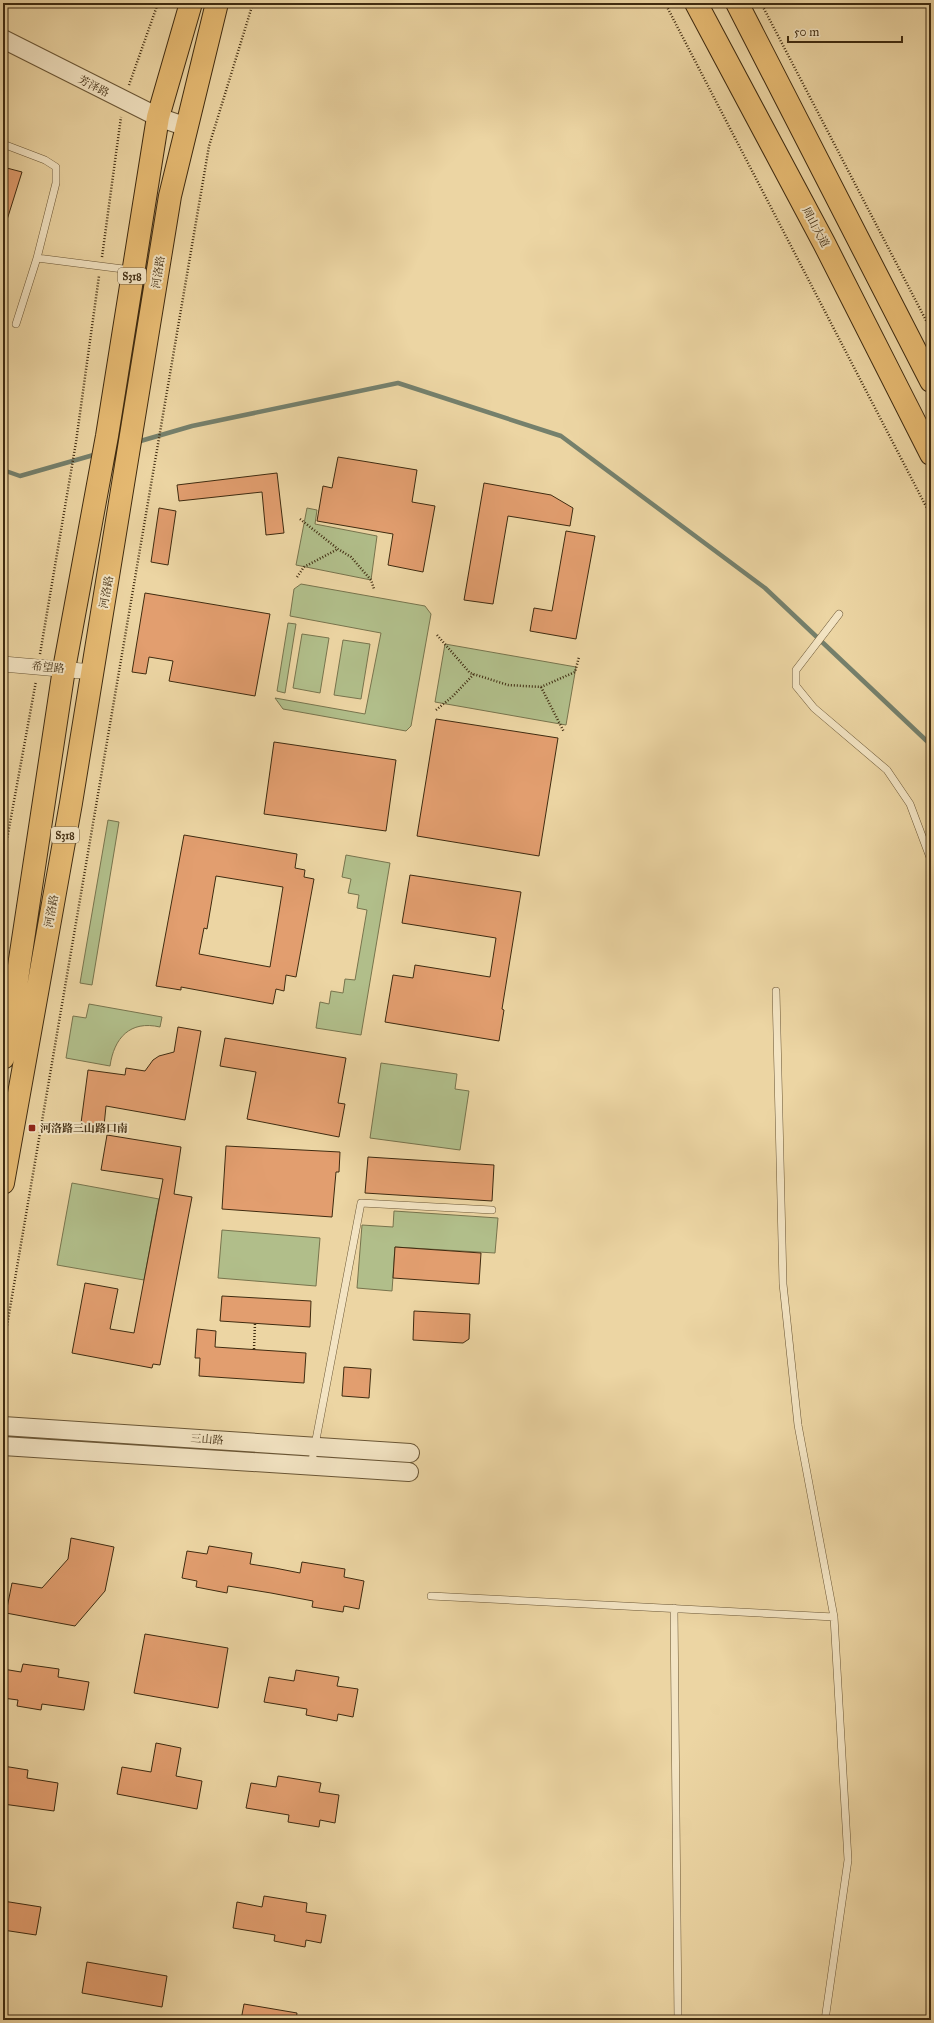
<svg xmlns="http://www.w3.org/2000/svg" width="934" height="2023" font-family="'IM FELL Great Primer','Noto Serif SC',serif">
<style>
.green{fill:#b1be8a;stroke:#78744d}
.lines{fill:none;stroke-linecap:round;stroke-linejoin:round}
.stream{stroke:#75806c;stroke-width:4.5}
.building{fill:#e29e6f;stroke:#3f2b10;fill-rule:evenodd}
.service-casing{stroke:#6a5635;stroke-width:8}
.minor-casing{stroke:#6a5635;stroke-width:16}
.tertiary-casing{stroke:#6a5635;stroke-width:20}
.primary-casing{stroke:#3f2b10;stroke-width:24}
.path{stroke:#3f2b10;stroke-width:2.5;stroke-dasharray:1 2;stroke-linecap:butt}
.service{stroke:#f3e4c3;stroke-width:7}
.minor{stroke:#f3e4c3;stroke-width:15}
.tertiary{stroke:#f3e4c3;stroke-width:18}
.primary{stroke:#e6ba72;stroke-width:22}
.poi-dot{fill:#8f2418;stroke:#f3e4c3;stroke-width:1.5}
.labels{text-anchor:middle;stroke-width:4;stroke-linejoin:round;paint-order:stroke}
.shield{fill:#f3e4c3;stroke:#756246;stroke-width:1}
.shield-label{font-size:10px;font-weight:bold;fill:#3f2b10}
.street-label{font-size:11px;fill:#3f2b10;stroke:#f3e4c3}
.poi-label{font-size:11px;font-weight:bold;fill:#3f2b10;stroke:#f3e4c3;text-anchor:start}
</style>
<rect width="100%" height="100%" fill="#ecd5a3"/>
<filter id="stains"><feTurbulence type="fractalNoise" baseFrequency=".005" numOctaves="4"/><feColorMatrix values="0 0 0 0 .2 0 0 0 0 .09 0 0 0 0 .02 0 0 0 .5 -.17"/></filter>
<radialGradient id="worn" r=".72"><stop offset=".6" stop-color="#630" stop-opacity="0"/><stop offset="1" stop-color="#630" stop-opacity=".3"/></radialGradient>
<path class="green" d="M307 508 317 510 315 524 377 536 371 580 296 565Z
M301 584 425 606 431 614 411 726 406 731 283 709 275 698 365 714 381 633 290 616 294 589Z
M288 623 296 624 285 693 277 691Z
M302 634 329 638 320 693 293 688Z
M343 640 370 644 361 699 334 695Z
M445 644 576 667 566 725 435 702Z
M108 820 119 822 92 985 80 983Z
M346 855 390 863 361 1035 316 1028 320 1002 329 1004 331 991 343 993 345 979 355 980 367 910 357 908 359 895 348 893 351 879 342 877Z
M89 1004 162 1017 160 1027C130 1020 114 1038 110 1066L66 1058 73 1016 86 1018Z
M381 1063 457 1074 455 1089 469 1091 460 1150 370 1138Z
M72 1183 159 1199 144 1280 57 1265Z
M394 1211 498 1218 495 1253 395 1247 392 1291 357 1288 362 1225 393 1227Z
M222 1230 320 1238 316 1286 218 1278Z"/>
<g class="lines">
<path class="stream" d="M137 442 192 426 398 383 561 436 765 588 931 745
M3 470 20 476 97 454"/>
</g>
<path class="building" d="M3 167 22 172 6 223H3Z
M338 457 417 470 412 502 435 506 423 572 388 565 393 534 317 521 323 486 332 488Z
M277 473 284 533 266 535 262 492 179 501 177 485Z
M484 483 551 495 573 508 570 526 508 516 493 604 464 600Z
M159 508 176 511 168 565 151 562Z
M566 531 595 536 576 639 530 631 534 608 552 611Z
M145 593 270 614 255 696 169 681 173 661 149 657 146 674 132 672Z
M436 719 558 738 539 856 417 836Z
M274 742 396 760 386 831 264 814Z
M184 835 297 854 295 868 305 870 304 877 314 879 296 977 286 975 284 991 276 989 273 1004 181 987V990L156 986ZM216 876 283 887 270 967 199 954 204 928 207 929Z
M410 875 521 892 502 1009 504 1010 499 1041 385 1022 393 975 413 978 415 965 490 977 496 938 402 923Z
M178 1027 201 1031 185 1120 106 1106 104 1126 81 1123 88 1070 125 1075 126 1068 145 1071 153 1060 159 1056 174 1052Z
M225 1038 346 1058 338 1103 345 1104 339 1137 247 1119 256 1072 220 1066Z
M107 1135 181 1147 174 1194 192 1197 160 1365 153 1364 152 1368 72 1353 85 1283 118 1289 110 1329 134 1333 163 1179 101 1170Z
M226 1146 340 1152 339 1172H336L332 1217 222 1209Z
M368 1157 494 1165 492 1201 365 1193Z
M395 1247 481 1253 479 1284 393 1278Z
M222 1296 311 1301 310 1327 220 1321Z
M414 1311 470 1314 469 1339 463 1343 413 1340Z
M197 1329 216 1331 215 1347 306 1353 304 1383 199 1376 200 1358H195Z
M344 1367 371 1369 369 1398 342 1396Z
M71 1538 114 1547 105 1591 75 1626 6 1613 12 1583 42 1588 68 1559Z
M209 1546 252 1553 250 1564 275 1568 300 1573 302 1562 345 1569 344 1577 364 1581 359 1609 344 1606 343 1612 312 1607 313 1601 271 1593 228 1586 227 1593 196 1587 197 1581 182 1578 187 1551 207 1554Z
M145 1634 228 1648 218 1708 134 1693Z
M23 1664 59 1669 58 1677 89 1682 84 1710 42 1704 41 1710 17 1706 18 1700 3 1698V1669L21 1672Z
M296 1670 339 1677 337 1686 358 1689 353 1717 338 1714 337 1721 306 1715 307 1709 264 1702 269 1677 294 1681Z
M156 1743 181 1748 176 1776 202 1781 197 1809 117 1794 122 1767 151 1772Z
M3 1766 28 1770 27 1778 58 1783 54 1811 3 1804Z
M278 1776 321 1783 319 1792 339 1795 335 1823 320 1820 319 1827 288 1822 289 1815 246 1808 251 1783 276 1787Z
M264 1896 307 1903 306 1912 326 1915 321 1943 306 1940 305 1947 274 1941 275 1935 233 1928 237 1902 262 1907Z
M3 1901 41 1907 36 1935 3 1930Z
M87 1962 167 1976 162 2007 82 1993Z
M244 2004 297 2013 296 2020H241Z"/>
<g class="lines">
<defs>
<path id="service" d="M3 144 45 160 56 167V183L37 258 131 270
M16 324 37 258
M839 614 796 670V686L814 708 887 770 910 804 931 860
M776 991 783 1284 798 1425 834 1617 848 1860 825 2020
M311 1466 361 1203 492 1210
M431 1596 834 1617
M674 1608 678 2020"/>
<path id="minor" d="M3 664 93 672"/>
<path id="tertiary" d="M3 39 158 117 187 127
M3 1426 410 1453
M3 1446 409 1472"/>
<path id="primary" d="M696 3 824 243 931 454
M737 3 931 381
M3 1058 16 986 64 669 107 436 158 117 191 3
M3 1183 71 803 170 196 217 3"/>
</defs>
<use href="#service" class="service-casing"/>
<use href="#minor" class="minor-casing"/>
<use href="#tertiary" class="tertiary-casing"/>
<use href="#primary" class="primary-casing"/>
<path class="path" d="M665 3 931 516
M761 3 931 330
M129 85 158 3
M102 257 121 117
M300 519 338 549 351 557 371 580 374 589
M297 577 304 567 338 549
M437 635 470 673 508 685 541 687 575 672 579 657
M40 654 76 442 99 276
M541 687 564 732
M436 710 452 697 474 674
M3 861 36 681
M3 1349 209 146 253 3
M254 1349 255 1323"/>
<use href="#service" class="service"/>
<use href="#minor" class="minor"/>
<use href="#tertiary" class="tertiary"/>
<use href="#primary" class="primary"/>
</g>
<rect class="poi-dot" x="28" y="1124" width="8" height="8" rx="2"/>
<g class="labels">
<g class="shield">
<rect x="118" y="268" width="28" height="16" rx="3"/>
<rect x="51" y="827" width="28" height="16" rx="3"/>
</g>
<g class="shield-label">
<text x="132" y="280">S318</text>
<text x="65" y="839">S318</text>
</g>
<g class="street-label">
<text transform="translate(94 86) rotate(27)" y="4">芳泽路</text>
<text transform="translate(816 227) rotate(62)" y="4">周山大道</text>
<text transform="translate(158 272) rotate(-81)" y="4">河洛路</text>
<text transform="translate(106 592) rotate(-80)" y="4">河洛路</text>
<text transform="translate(48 667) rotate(5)" y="4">希望路</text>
<text transform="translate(51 911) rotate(-80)" y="4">河洛路</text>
<text transform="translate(207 1439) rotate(4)" y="4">三山路</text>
</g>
<g class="poi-label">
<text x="40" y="1132">河洛路三山路口南</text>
</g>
</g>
<rect width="934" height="2023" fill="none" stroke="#ecd5a3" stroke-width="16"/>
<rect x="4" y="4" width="926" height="2015" fill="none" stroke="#3f2b10" stroke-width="2"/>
<rect x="8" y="8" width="918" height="2007" fill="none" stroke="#3f2b10"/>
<path d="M788 36v6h114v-6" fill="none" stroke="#3f2b10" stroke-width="2"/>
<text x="794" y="36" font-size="12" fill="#3f2b10" stroke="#f3e4c3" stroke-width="3" paint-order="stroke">50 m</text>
<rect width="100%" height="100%" filter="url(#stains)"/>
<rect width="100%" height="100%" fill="url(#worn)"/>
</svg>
